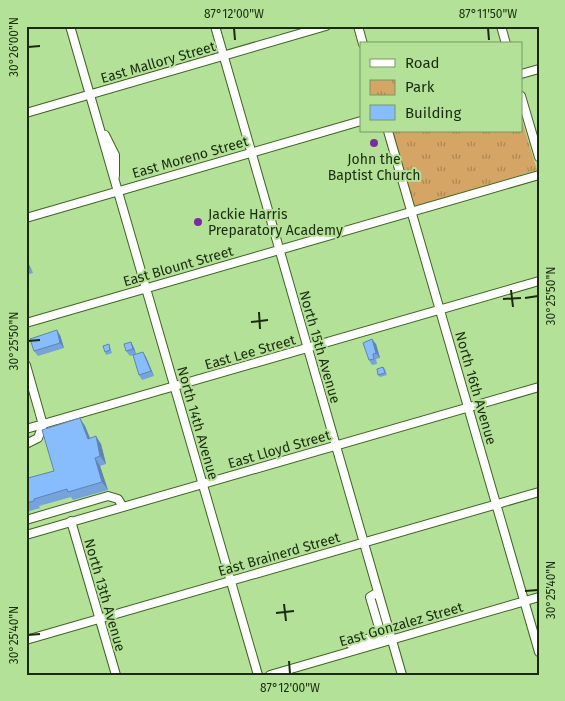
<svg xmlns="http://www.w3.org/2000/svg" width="565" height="701" font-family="'Fira Sans',sans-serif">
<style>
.park{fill:url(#park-tufts)}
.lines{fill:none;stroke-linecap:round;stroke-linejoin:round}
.minor-casing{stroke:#3e6520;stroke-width:10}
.minor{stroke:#fff;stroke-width:8}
.wall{fill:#75a3da}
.shaded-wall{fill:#5f84b1}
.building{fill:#88bdfd;stroke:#5f84b1}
.ticks{fill:none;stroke:#1a2b0e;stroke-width:2}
.poi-dot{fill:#7b2b9c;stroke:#b4e198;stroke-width:2}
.labels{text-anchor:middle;stroke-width:4;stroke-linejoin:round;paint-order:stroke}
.street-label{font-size:14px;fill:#1a2b0e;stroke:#b4e198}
.poi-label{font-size:14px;fill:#1a2b0e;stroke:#b4e198}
.neatline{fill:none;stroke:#1a2b0e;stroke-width:2}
.ticks-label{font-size:12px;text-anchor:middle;fill:#1a2b0e}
</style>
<defs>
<pattern id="park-tufts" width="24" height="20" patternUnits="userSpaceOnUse" patternTransform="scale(1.25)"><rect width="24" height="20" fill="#d4a565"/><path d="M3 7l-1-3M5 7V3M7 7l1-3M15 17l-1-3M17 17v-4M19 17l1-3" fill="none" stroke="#ab8752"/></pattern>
</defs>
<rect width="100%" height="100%" fill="#b4e198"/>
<path class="park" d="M521 118 537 170 413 208 391 131H521Z"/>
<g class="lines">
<defs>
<path id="minor" d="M70 26 258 675
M215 26 402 675
M358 26 363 44
M501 26 506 44
M521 74 539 69
M521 96 539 157
M26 113 326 26
M388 131 539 652
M105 135 115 155V176
M26 218 361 121
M26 323 539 175
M26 365 43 425 38 438 26 444
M26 429 539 281
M26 520 108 496 118 499 123 507
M71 521 116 675
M26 535 539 387
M378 592 370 597 381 634
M26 640 539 492
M350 644 383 634
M270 675 539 597"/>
</defs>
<use href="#minor" class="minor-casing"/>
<use href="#minor" class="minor"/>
</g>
<path class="wall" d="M26 263 31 268 33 273 26 275Z
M60 335 64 348 38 356 34 351Z
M131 342 134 348 136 354 130 356 126 351Z
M109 344 112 353 106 355 105 352Z
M376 344 380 358 376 359 377 364 372 365 369 360Z
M146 357 154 376 142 380 139 375Z
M383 367 385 369 387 375 380 377 378 375Z
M85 426 90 438 101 444 106 464 100 466 108 490 73 500 71 497 39 506 40 508 26 512V476L27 475 29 478 54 471Z"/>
<path class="shaded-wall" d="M57 330 60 335 64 348 60 343Z
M372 339 376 344 380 358 376 353Z
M131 342 134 348 136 354 133 349Z
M143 352 146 357 154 376 151 371Z
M80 418 85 426 93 446 88 439Z
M96 436 101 444 106 464 100 456Z
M95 458 100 466 108 490 102 482Z"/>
<path class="building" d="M26 263H28L30 268 26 269Z
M57 330 60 343 34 351 30 339Z
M372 339 376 353 373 354 374 359 369 360 363 343Z
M131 342 133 349 126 351 124 344Z
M109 344 110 350 105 352 103 346Z
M143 352 151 371 139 375 133 355Z
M383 367 385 373 378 375 377 369Z
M80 418 88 439 96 436 100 456 95 458 102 482 68 492 67 489 34 499V501L26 503V476L27 475 28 478 54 471 42 430Z"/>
<path class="ticks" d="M234 28 235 40M488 28 489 40M28 47 40 46M511 290 513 307M525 298 538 296M503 299 521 298M259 312 260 329M251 322 268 320M28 341 40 340M525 591 538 590M284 604 286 621M276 613 294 611M28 635 40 634M289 661 290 674"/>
<g class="poi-dot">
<circle cx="374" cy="143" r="5"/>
<circle cx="198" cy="222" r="5"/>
</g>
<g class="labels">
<g class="street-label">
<text transform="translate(158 62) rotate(-16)" y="5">East Mallory Street</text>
<text transform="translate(190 157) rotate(-16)" y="5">East Moreno Street</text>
<text transform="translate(178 266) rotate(-16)" y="5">East Blount Street</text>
<text transform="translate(320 347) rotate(74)" y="5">North 15th Avenue</text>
<text transform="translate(250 352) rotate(-16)" y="5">East Lee Street</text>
<text transform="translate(476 388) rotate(74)" y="5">North 16th Avenue</text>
<text transform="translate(198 423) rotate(74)" y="5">North 14th Avenue</text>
<text transform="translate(279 449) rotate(-16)" y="5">East Lloyd Street</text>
<text transform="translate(279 554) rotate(-16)" y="5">East Brainerd Street</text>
<text transform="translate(105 595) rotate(74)" y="5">North 13th Avenue</text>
<text transform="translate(401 624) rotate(-16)" y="5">East Gonzalez Street</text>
</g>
<g class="poi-label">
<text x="374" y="164">John the<tspan x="374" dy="16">Baptist Church</tspan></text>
<text x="208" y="219" text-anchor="start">Jackie Harris<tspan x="208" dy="16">Preparatory Academy</tspan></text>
</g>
</g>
<rect width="565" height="701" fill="none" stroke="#b4e198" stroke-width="55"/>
<rect x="360" y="42" width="162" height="90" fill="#b4e198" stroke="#769861"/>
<rect x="370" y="59" width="25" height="8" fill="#ffffff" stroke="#769861"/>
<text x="405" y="68" font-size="15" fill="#1a2b0e">Road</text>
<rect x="370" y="80" width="25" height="15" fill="url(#park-tufts)" stroke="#769861"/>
<text x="405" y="92" font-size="15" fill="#1a2b0e">Park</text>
<rect x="370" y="105" width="25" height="15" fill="#88bdfd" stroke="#769861"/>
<text x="405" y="118" font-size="15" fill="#1a2b0e">Building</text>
<rect x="28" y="28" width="510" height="646" class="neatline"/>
<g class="ticks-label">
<text x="234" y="18">87°12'00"W</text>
<text x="488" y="18">87°11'50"W</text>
<text transform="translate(14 47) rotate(-90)" y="4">30°26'00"N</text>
<text transform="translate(551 296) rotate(-90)" y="4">30°25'50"N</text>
<text transform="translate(14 341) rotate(-90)" y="4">30°25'50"N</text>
<text transform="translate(551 590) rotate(-90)" y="4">30°25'40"N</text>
<text transform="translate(14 635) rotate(-90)" y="4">30°25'40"N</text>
<text x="290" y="692">87°12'00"W</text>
</g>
</svg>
